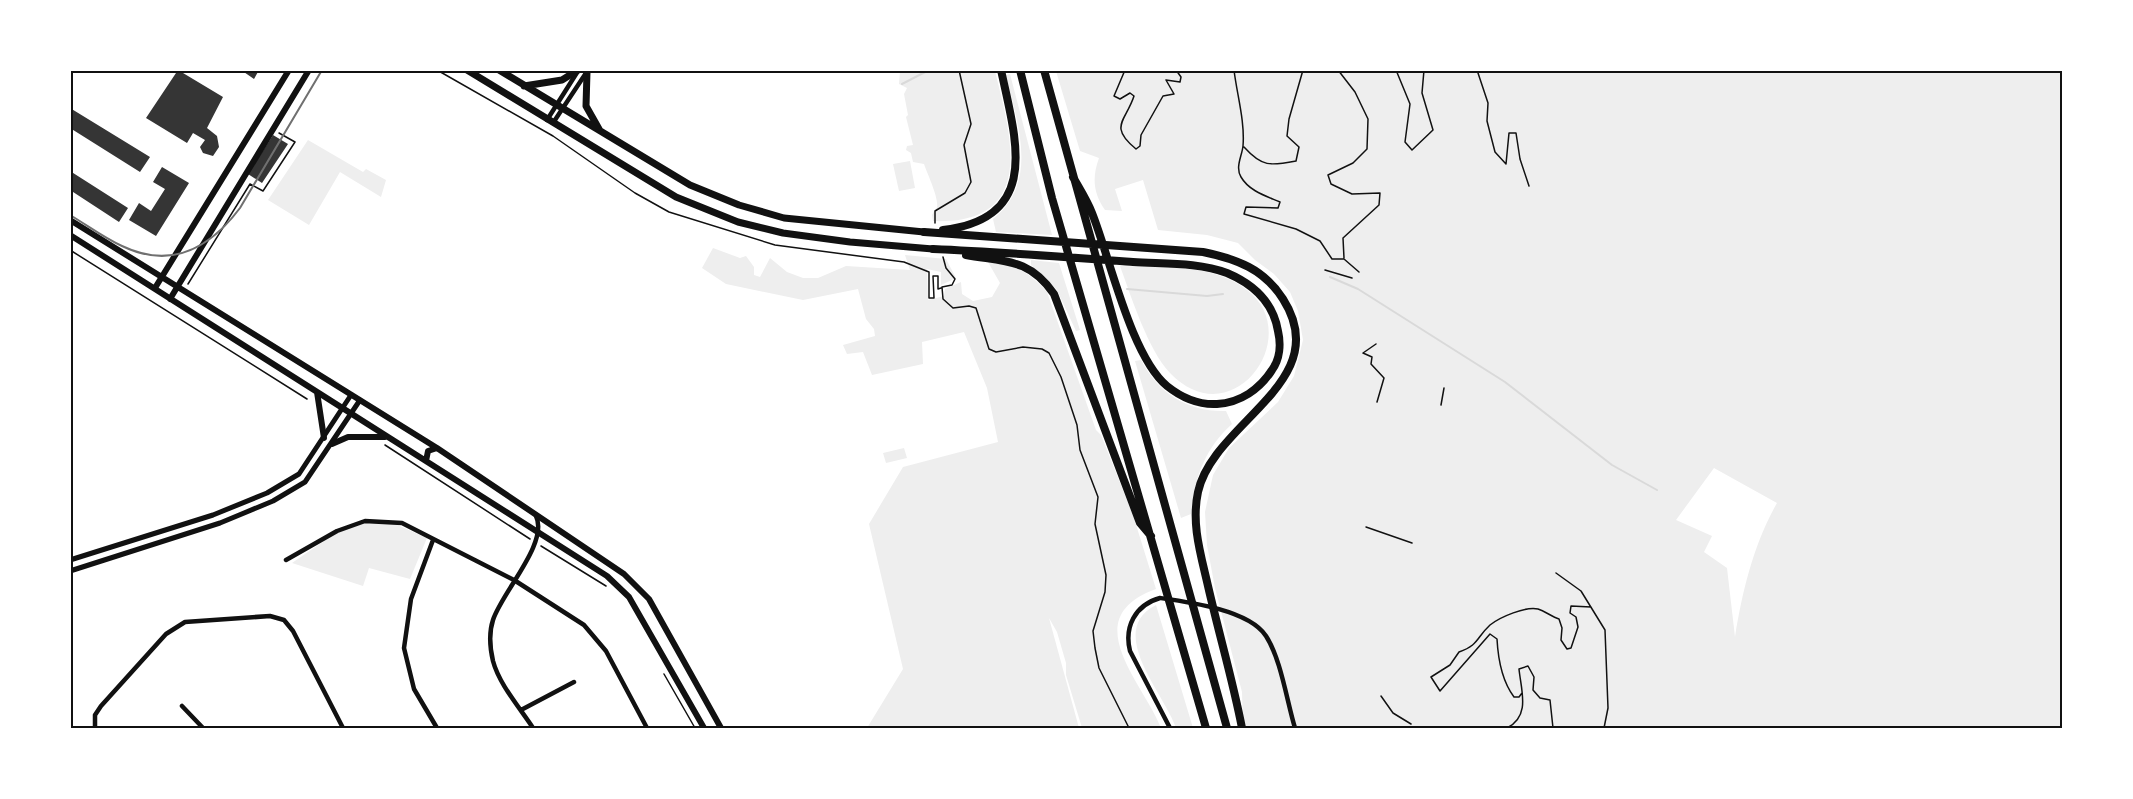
<svg xmlns="http://www.w3.org/2000/svg" width="2133" height="799" font-family="'Source Sans 3',sans-serif">
<style>
.green{fill:#eee;fill-rule:evenodd}
.lines{fill:none;stroke-linecap:round;stroke-linejoin:round}
.stream{stroke:#d9d9d9;stroke-width:2}
.building{fill:#353535}
.path{stroke:#111;stroke-width:1.5}
.minor{stroke:#111;stroke-width:4.5}
.tertiary{stroke:#111;stroke-width:5}
.secondary{stroke:#111;stroke-width:6}
.primary{stroke:#111;stroke-width:7}
.motorway{stroke:#111;stroke-width:8}
.rail{stroke:#707070;stroke-width:2}
.neatline{fill:none;stroke:#111;stroke-width:2}
</style>
<rect width="100%" height="100%" fill="#fff"/>
<path class="green" d="M900 71H995C1011 136 1038 225 933 221L932 215C933 212 936 210 937 207 939 198 927 173 924 164L913 162 911 153 906 150 907 146 913 145 906 117 908 115 904 94 907 88 899 84Z
M1056 71H2062V728H1243L1242 692 1215 588 1207 545 1205 512 1213 475 1229 448 1278 402 1294 376 1303 340 1298 311 1290 292 1274 274 1255 260 1238 243 1207 235 1158 230 1143 180 1115 189 1122 211 1105 210C1093 193 1092 177 1099 158L1080 151ZM1714 468 1777 503C1754 543 1742 592 1735 637L1727 568 1704 552 1712 536 1676 520Z
M1010 74 1052 235 996 232 993 219C1040 182 1017 123 1006 75Z
M308 140 363 172 366 169 386 180 381 197 340 172 309 225 268 200Z
M910 161 915 188 899 191 893 164Z
M713 248 740 258 746 256 754 267V275L760 277 770 258 787 272 803 278H818L846 266 910 270 905 255 946 259 956 278 941 285V272L927 269 928 300 944 296 945 289 961 282 962 294 973 301 992 297 1000 283 988 262C1015 264 1029 272 1047 292L1096 430 1101 435 1133 515 1156 589C1076 618 1142 681 1161 728H1082L1066 675V663L1057 632 1049 618 1079 728H867L903 669 869 524 903 467 998 442 987 388 964 332 922 342 923 364 872 375 863 352 847 354 843 345 875 336 874 329 866 319 858 289 803 300 726 284 702 268Z
M1031 260 1059 263 1080 330 1076 331 1057 290 1031 265Z
M1120 266C1161 268 1213 263 1247 290 1306 335 1233 438 1170 373 1148 350 1131 296 1120 266Z
M1141 360C1159 394 1188 412 1226 411L1232 424C1205 448 1194 479 1191 514L1181 518 1135 361Z
M904 448 907 458 886 463 883 453Z
M366 523H393L427 538 410 579 369 568 363 586 292 563 337 532Z
M1156 605 1193 728H1176C1164 693 1105 631 1156 605Z"/>
<g class="lines">
<path class="stream" d="M902 84 929 70
M1330 277 1358 289 1505 382 1612 465 1657 490
M1127 289 1207 296 1223 294"/>
</g>
<path class="building" d="M178 70 223 97 207 128 217 136 219 147 213 156 203 153 200 147 205 140 193 133 187 143 146 118Z
M241 70H259L254 79Z
M70 108 150 157 140 172 70 128Z
M273 135 288 144 262 183 248 174Z
M162 167 189 183 156 236 129 220 139 203 151 211 165 189 153 182Z
M70 171 128 208 119 222 70 190Z"/>
<g class="lines">
<path class="path" d="M437 70 553 136 635 193 669 212 775 245 904 262 929 272V298H934L933 276H938V289L941 288
M1125 70 1114 96 1120 99 1130 93 1134 96C1126 121 1108 126 1136 149L1140 146 1141 135 1163 96 1174 94 1166 80 1180 82 1181 77 1176 70
M1199 70H1205
M1234 70C1237 95 1245 121 1243 146 1242 156 1235 167 1241 177 1249 191 1266 196 1280 202L1278 208 1246 207 1244 214 1296 229 1320 241 1332 259H1344L1359 272
M1338 70 1355 92 1368 119 1367 149 1353 163 1328 175 1331 184 1352 194 1380 193 1379 205 1343 238 1344 258
M1396 70 1410 104 1405 142 1412 150 1433 130 1422 93 1424 70
M1477 70 1488 103 1487 121 1495 152 1506 164 1509 133H1516L1520 159 1529 186
M1244 147C1262 167 1270 166 1296 161L1299 147 1287 136 1289 119 1303 70
M935 223V211L965 193 971 182 964 145 971 124 959 70
M70 250 307 399
M943 257 946 268 955 279 952 285 942 287 943 299 953 308 969 306 976 308 989 349 996 352 1023 347 1042 349 1049 353 1061 377 1077 425 1080 450 1098 497 1095 524 1106 575 1105 592 1093 631 1095 648 1099 668 1129 728
M1325 270 1352 278
M188 284 250 184 263 191 295 142 279 133
M1376 344 1363 353 1372 357 1371 364 1384 378 1377 402
M1441 405 1444 388
M385 445 530 539
M1366 527 1412 543
M541 546 606 586
M1556 573 1581 591 1605 630 1608 708 1604 728
M664 674 695 728
M1522 693 1519 697H1514C1502 681 1498 658 1497 639L1490 634 1440 691 1431 677 1450 665 1459 652C1479 645 1476 638 1490 625 1500 617 1526 606 1538 609 1545 611 1552 617 1559 619L1562 628 1561 640 1567 649 1571 648 1578 627 1576 617 1570 613 1571 606 1591 607
M1381 696 1393 713 1411 724
M1507 728C1531 716 1521 690 1519 669L1528 666 1534 677 1533 690 1540 698 1550 700 1553 728"/>
<path class="minor" d="M547 120 578 71
M553 123 586 73
M433 540 411 599 404 648 414 689 437 728
M286 560 337 531 365 521 402 523 514 580 584 625 606 651 647 728
M182 706 203 728
M521 710 574 682
M95 728V715L101 706 166 634 185 622 270 616 284 620 293 631 343 728
M533 728C520 708 499 684 493 661 490 648 489 632 493 620 502 592 549 543 536 516
M1170 728 1130 651C1124 627 1135 605 1160 598 1189 602 1249 610 1266 636 1281 659 1287 702 1295 728"/>
<path class="tertiary" d="M70 560 213 515 267 493 299 474 351 395
M70 571 220 523 273 501 305 482 360 400"/>
<path class="secondary" d="M70 220 437 448 624 574 649 599 721 728
M70 235 607 576 629 597 704 728
M155 288 289 70
M170 299 309 70
M317 392 324 438
M332 444 348 437H385
M426 461 428 451 437 448"/>
<path class="primary" d="M467 70 676 197 738 222 783 233 850 242 933 249
M499 70 690 185 739 205 784 218 924 232
M587 72 586 106 599 129
M524 86 562 80 578 70"/>
<path class="motorway" d="M1020 70 1052 198 1206 728
M1044 70 1227 728
M943 230C1042 218 1016 140 1001 70
M924 232 1203 252C1237 259 1264 269 1283 299 1336 382 1213 422 1198 492 1191 524 1201 555 1208 586 1219 634 1233 681 1242 728
M933 249C1000 252 1066 257 1133 262 1163 264 1199 262 1227 273 1253 284 1273 301 1278 331 1281 344 1280 359 1272 370 1260 389 1240 403 1217 404 1198 405 1182 398 1167 386 1131 356 1110 258 1092 213 1087 200 1079 188 1073 177
M966 255C1005 262 1029 258 1054 294L1140 523 1151 536"/>
<path class="rail" d="M70 215C87 225 104 238 122 246 172 270 210 248 240 208L322 70"/>
</g>
<rect width="2133" height="799" fill="none" stroke="#ffffff" stroke-width="144"/>
<rect x="72" y="72" width="1989" height="655" class="neatline"/>
</svg>
